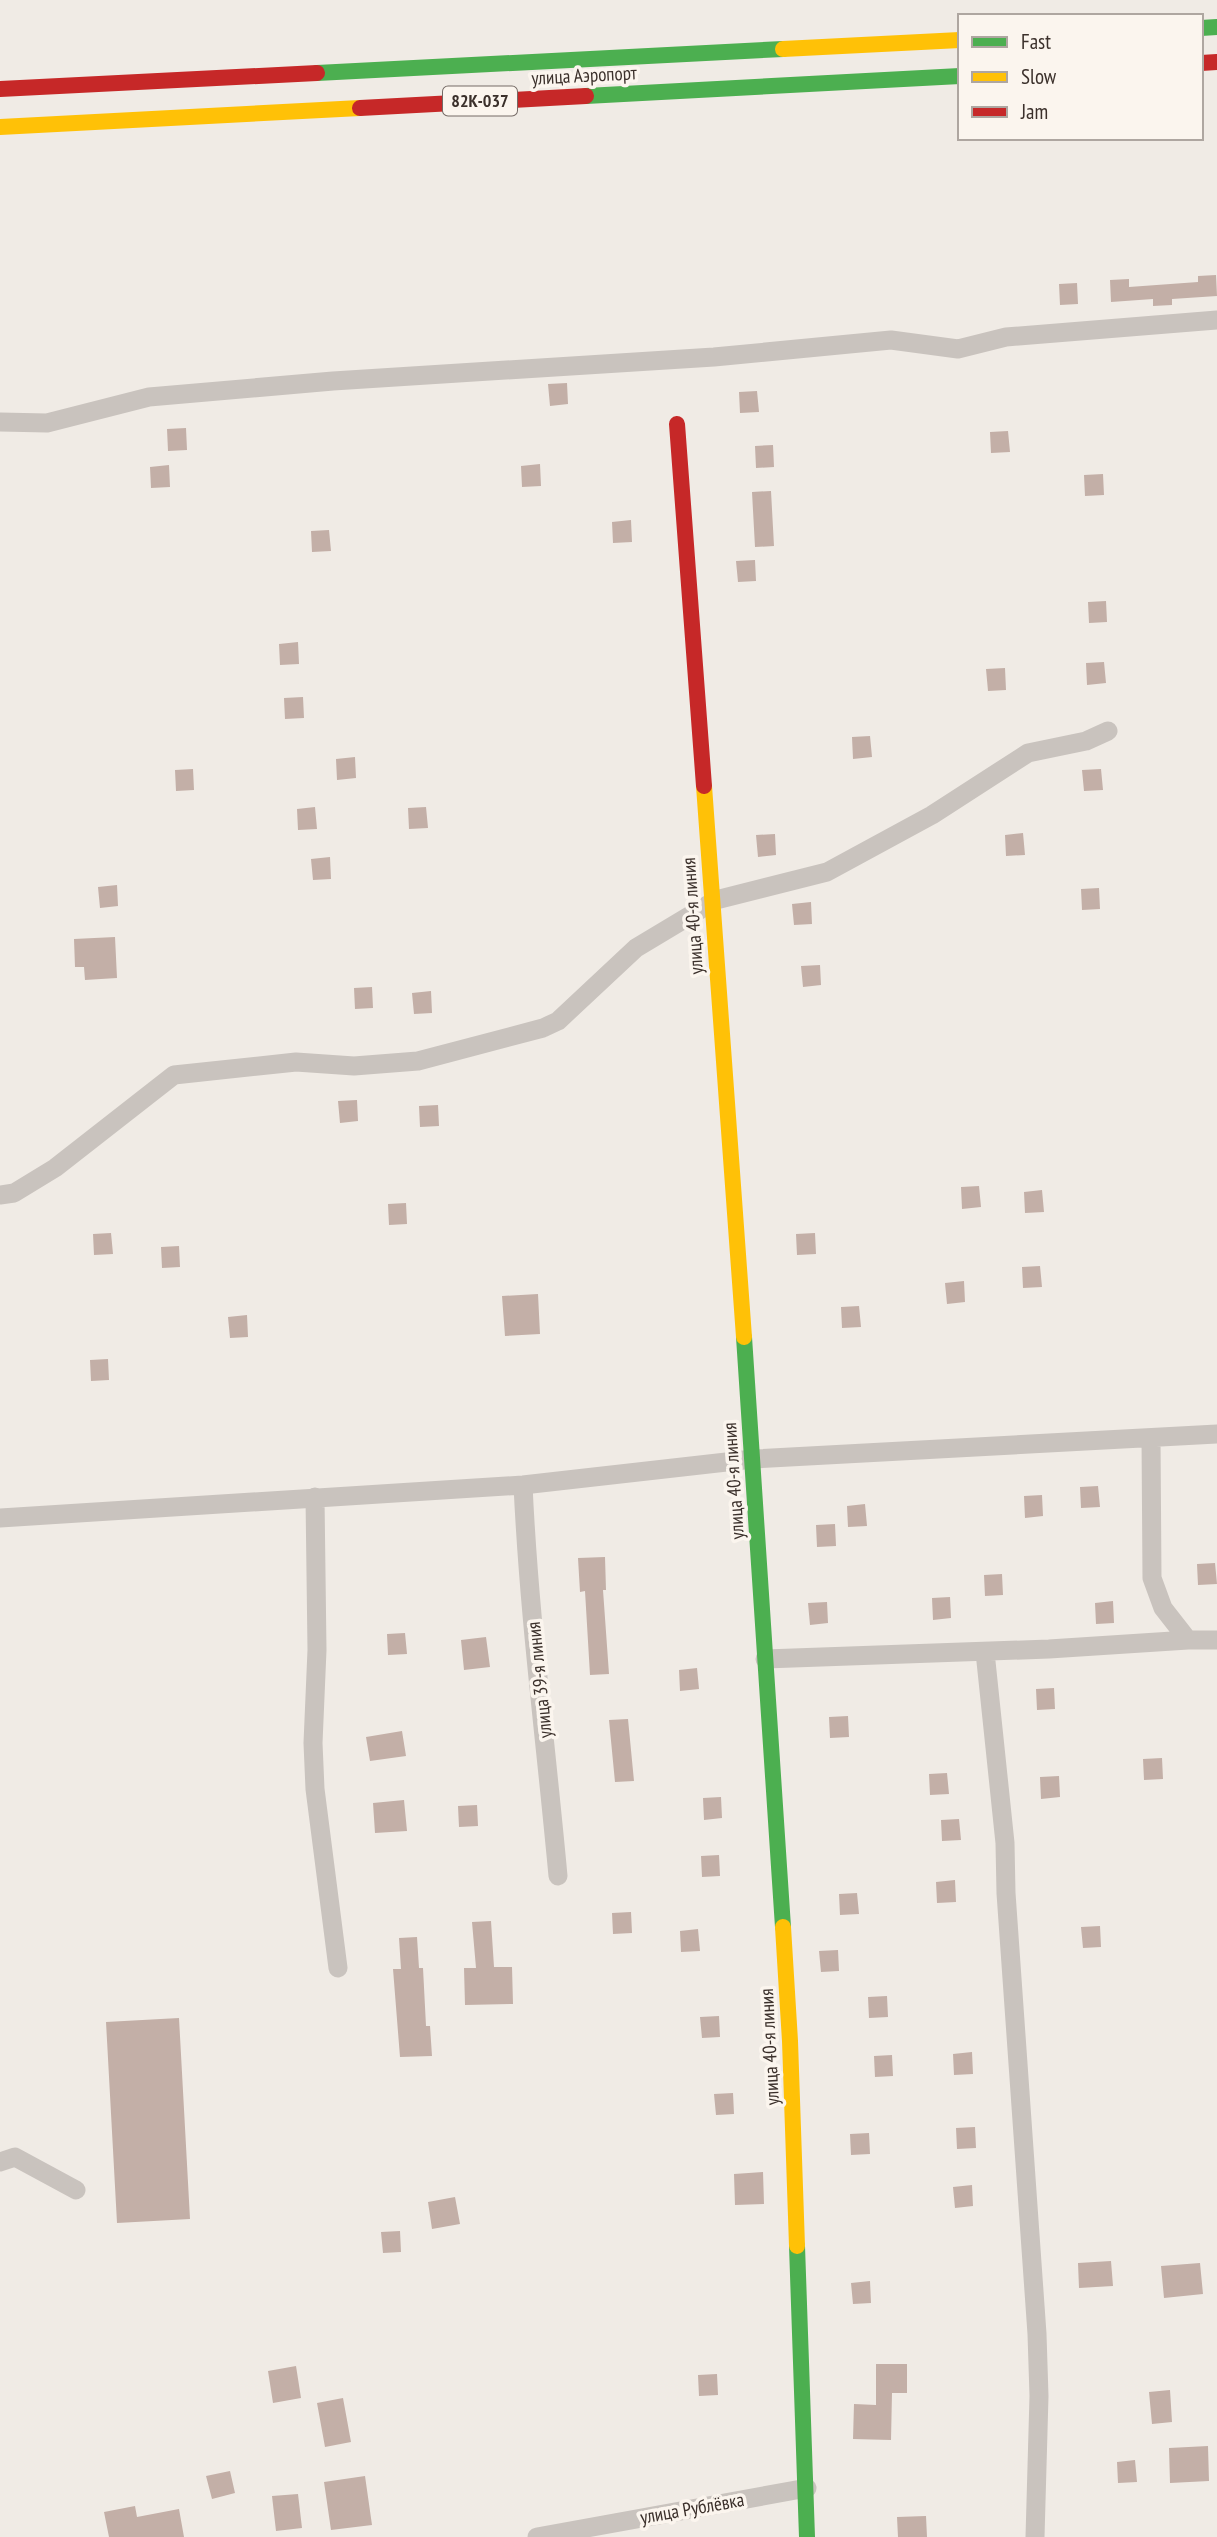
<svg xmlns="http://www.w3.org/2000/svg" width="1217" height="2537" font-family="'PT Sans Narrow',sans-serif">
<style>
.building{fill:#c3afa7}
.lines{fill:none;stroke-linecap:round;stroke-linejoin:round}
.street{stroke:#c9c3be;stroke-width:19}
.fast{stroke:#4caf50;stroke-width:16}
.slow{stroke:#ffc107;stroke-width:16}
.jam{stroke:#c62828;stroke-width:16}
.labels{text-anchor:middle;stroke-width:7;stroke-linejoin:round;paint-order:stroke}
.shield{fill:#fbf5ee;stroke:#756b66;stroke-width:2}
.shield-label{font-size:18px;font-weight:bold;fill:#3b302b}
.street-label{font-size:19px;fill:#3b302b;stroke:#fbf5ee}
</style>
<rect width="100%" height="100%" fill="#f0ebe5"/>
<path class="building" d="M1216 275 1217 296 1172 299V305L1153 306V299L1111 302 1110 280 1129 279V287L1198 282V276Z
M1077 283 1078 304 1060 305 1059 284Z
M567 383 568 404 550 406 548 384Z
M757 391 759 412 740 413 739 392Z
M186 428 187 450 168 451 167 429Z
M1008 431 1010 452 991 453 990 432Z
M773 445 774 467 756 468 755 446Z
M540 464 541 486 522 487 521 466Z
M169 465 170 487 151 488 150 467Z
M1103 474 1104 495 1085 496 1084 475Z
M771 491 774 546 755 547 752 492Z
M631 520 632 542 613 543 612 522Z
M329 530 331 551 312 552 311 531Z
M755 560 756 581 738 582 736 561Z
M1106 601 1107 622 1089 623 1088 602Z
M298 642 299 664 280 665 279 644Z
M1104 662 1106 683 1087 685 1086 663Z
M1005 668 1006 690 988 691 986 669Z
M303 697 304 718 285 719 284 698Z
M870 736 872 757 853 759 852 737Z
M355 757 356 778 337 780 336 759Z
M193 769 194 790 176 791 175 770Z
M1101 769 1103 790 1084 791 1082 770Z
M315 807 317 829 298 830 297 809Z
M426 807 428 828 409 829 408 808Z
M1023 833 1025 855 1006 856 1005 835Z
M775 834 776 855 758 857 756 835Z
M330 857 331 879 313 880 311 859Z
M117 885 118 906 100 908 98 887Z
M1099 888 1100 909 1082 910 1081 889Z
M811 902 812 924 794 925 792 904Z
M115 937 117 978 85 980 84 967H75L74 939Z
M820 965 821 985 803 987 801 966Z
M372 987 373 1008 355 1009 354 988Z
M431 991 432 1013 414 1014 412 993Z
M357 1100 358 1121 340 1123 338 1101Z
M438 1105 439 1126 420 1127 419 1106Z
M979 1186 981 1207 962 1209 961 1187Z
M1042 1190 1044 1212 1025 1213 1024 1192Z
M406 1203 407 1224 389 1225 388 1204Z
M111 1233 113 1254 94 1255 93 1234Z
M815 1233 816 1254 797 1255 796 1234Z
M179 1246 180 1267 162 1268 161 1247Z
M1040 1266 1042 1287 1023 1288 1022 1267Z
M964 1281 965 1302 947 1304 945 1283Z
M538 1294 540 1334 505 1336 502 1296Z
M859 1306 861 1327 842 1328 841 1307Z
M247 1315 248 1337 230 1338 228 1317Z
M108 1359 109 1380 91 1381 90 1360Z
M1098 1486 1100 1507 1081 1508 1080 1487Z
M1042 1495 1043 1516 1025 1518 1024 1496Z
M865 1504 867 1526 848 1527 847 1506Z
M835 1524 836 1546 817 1547 816 1525Z
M605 1557 606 1590H603L609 1674 590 1675 585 1591 580 1592 578 1558Z
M1215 1563 1217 1584 1198 1585 1197 1564Z
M1002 1574 1003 1595 985 1596 984 1575Z
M950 1597 951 1618 933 1620 932 1598Z
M1113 1601 1114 1623 1096 1624 1095 1603Z
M827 1602 828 1623 810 1625 808 1603Z
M405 1633 407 1654 388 1655 387 1634Z
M486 1637 490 1667 464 1670 461 1640Z
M697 1668 699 1689 680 1691 679 1670Z
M1054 1688 1055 1709 1037 1710 1036 1689Z
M848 1716 849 1737 830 1738 829 1717Z
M628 1719 634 1781 615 1782 609 1720Z
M402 1731 406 1756 370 1761 366 1737Z
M1162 1758 1163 1779 1144 1780 1143 1759Z
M947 1773 949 1794 930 1795 929 1774Z
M1059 1776 1060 1797 1041 1799 1040 1777Z
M721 1797 722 1818 704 1820 703 1798Z
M404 1800 407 1831 375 1833 373 1803Z
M477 1805 478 1826 459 1827 458 1806Z
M959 1819 961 1840 942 1841 941 1820Z
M719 1855 720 1876 702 1877 701 1856Z
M955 1880 956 1902 937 1903 936 1882Z
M857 1893 859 1914 840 1915 839 1894Z
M631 1912 632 1933 613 1934 612 1913Z
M491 1921 494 1967H512L513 2004 465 2005 464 1968H476L472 1922Z
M1100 1926 1101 1947 1083 1948 1081 1927Z
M698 1929 700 1951 681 1952 680 1931Z
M417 1937 419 1968H423L426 2026H430L432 2056 400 2057 393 1969H401L399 1938Z
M838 1950 839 1971 821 1972 819 1951Z
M887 1996 888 2017 869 2018 868 1997Z
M719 2016 720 2037 702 2038 700 2017Z
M179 2018 190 2219 117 2223 106 2022Z
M972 2052 973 2074 954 2075 953 2054Z
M892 2055 893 2076 875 2077 874 2056Z
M733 2093 734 2114 716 2115 714 2094Z
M975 2127 976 2148 957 2149 956 2128Z
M869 2133 870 2154 851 2155 850 2134Z
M763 2172 764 2204 735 2205 734 2174Z
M972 2185 973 2206 955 2208 953 2187Z
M455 2197 460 2224 432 2229 428 2202Z
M400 2231 401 2252 383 2253 381 2232Z
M1111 2261 1113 2286 1079 2288 1078 2263Z
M1200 2263 1203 2294 1164 2298 1161 2266Z
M870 2281 871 2303 853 2304 851 2283Z
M876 2364H907V2393H892L891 2440 853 2439 854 2404 876 2405Z
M296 2366 301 2398 273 2403 268 2371Z
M717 2374 718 2395 699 2396 698 2375Z
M1170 2390 1172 2422 1152 2424 1149 2392Z
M343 2398 351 2442 325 2447 317 2403Z
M1208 2446 1209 2481 1170 2483 1169 2448Z
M1135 2460 1137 2482 1118 2483 1117 2462Z
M230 2471 235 2493 212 2499 206 2476Z
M365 2476 372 2525 331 2530 324 2482Z
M298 2494 302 2528 276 2531 272 2496Z
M135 2506 137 2517 179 2509 184 2537H109L104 2512Z
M926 2516 927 2537H898L897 2517Z"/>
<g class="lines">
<path class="street" d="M0 422 47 423 149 397 333 381 714 357 891 340 958 349 1006 337 1217 320
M0 1195 14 1193 55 1168 174 1075 296 1062 354 1066 418 1061 543 1028 558 1021 636 948 716 900 827 872 932 815 1028 753 1086 741 1108 731
M1151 1438 1152 1578 1163 1608 1188 1640
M523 1485C529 1616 546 1745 558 1876
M315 1497 317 1650 313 1743 315 1789 338 1968
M0 1518 523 1485 753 1459 1217 1434
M985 1652 1005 1843 1006 1893 1037 2334 1039 2396 1035 2537
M765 1659 1049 1649 1188 1640H1217
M0 2162 15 2157 76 2190
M537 2537 807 2488"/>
<path class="fast" d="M1201 28 1217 27
M317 73 783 49
M586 96 960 76
M744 1337 783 1927
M797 2246 807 2537"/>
<path class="slow" d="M783 49 960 40
M0 127 360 108
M704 786 744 1337
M783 1927 790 2041 797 2246"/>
<path class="jam" d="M1201 63 1217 62
M0 89 317 73
M360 108 586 96
M677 424 704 786"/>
</g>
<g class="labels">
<rect class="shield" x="443" y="86.5" width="74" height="29" rx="5"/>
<g class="shield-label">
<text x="480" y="107">82К-037</text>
</g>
<g class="street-label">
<text transform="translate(584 75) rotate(-3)" y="7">улица Аэропорт</text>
<text transform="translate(692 916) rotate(-94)" y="7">улица 40-я линия</text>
<text transform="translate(733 1481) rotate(-94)" y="7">улица 40-я линия</text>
<text transform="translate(539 1680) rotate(-96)" y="7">улица 39-я линия</text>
<text transform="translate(769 2047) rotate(-93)" y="7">улица 40-я линия</text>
<text transform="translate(692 2508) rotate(-10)" y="7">улица Рублёвка</text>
</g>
</g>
<rect x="958" y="14" width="245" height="126" fill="#fbf5ee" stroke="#aea6a0" stroke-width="2"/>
<rect x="972" y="37" width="35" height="10" fill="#4caf50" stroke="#aea6a0" stroke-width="2"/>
<text x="1021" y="49" font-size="21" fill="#3b302b">Fast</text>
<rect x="972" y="72" width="35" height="10" fill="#ffc107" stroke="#aea6a0" stroke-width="2"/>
<text x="1021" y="84" font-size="21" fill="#3b302b">Slow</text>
<rect x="972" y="107" width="35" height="10" fill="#c62828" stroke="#aea6a0" stroke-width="2"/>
<text x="1021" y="119" font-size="21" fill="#3b302b">Jam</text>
</svg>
